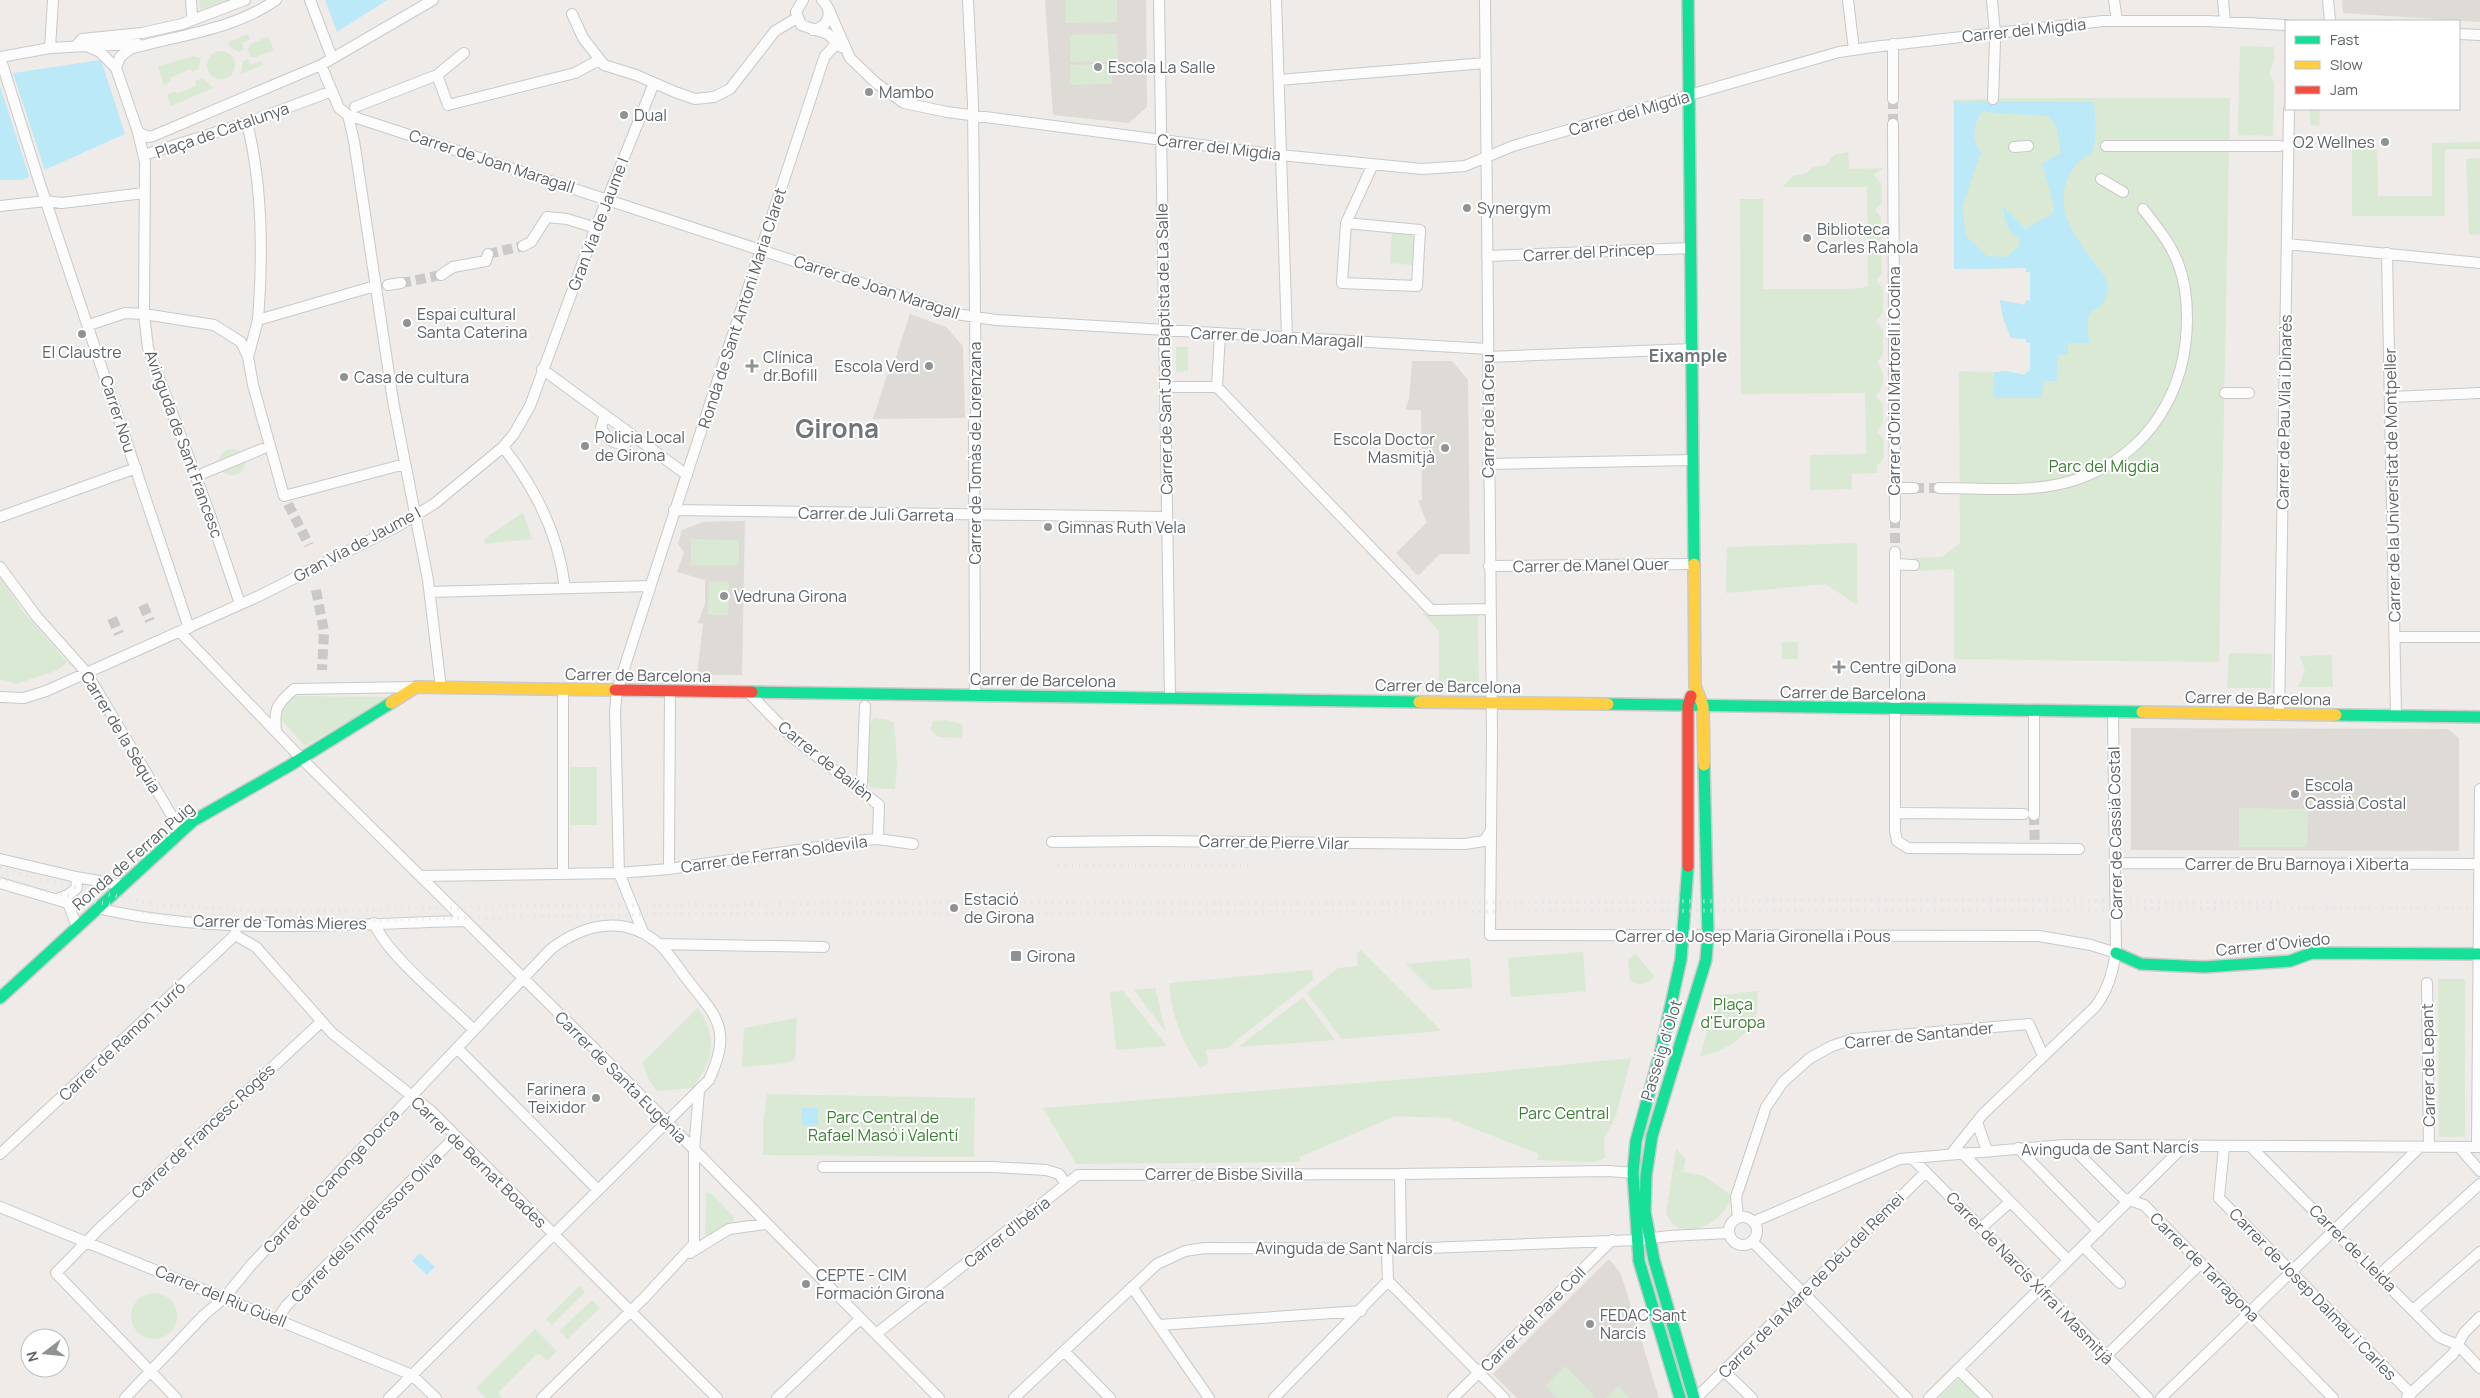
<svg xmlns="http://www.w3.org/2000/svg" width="2480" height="1398" font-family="Manrope,sans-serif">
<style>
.education{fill:#dedbd6}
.green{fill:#dae9d4}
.water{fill:#bce9f8;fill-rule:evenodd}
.pier{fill:#eeebe8}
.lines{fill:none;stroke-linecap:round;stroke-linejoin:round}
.street-tunnel{stroke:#cac9c8;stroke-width:10;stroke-dasharray:10 5;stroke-linecap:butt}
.street-casing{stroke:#cac9c8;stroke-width:12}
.fast-casing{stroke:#cacaca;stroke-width:14}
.slow-casing{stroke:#cacaca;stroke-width:14}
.jam-casing{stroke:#cacaca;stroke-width:14}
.street{stroke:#fcfcfc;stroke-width:10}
.fast{stroke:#16e098;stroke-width:11}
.slow{stroke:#ffcf43;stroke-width:11}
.jam{stroke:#f24e42;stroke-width:11}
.rail{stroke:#e3e2e2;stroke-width:4;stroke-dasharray:1 6;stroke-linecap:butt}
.poi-dot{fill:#909394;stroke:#fff;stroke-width:2}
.labels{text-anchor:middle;stroke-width:4;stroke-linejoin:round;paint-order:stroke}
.street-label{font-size:16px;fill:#5e6367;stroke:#fff}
.poi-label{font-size:16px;fill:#5e6367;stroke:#fff;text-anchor:start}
.park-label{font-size:16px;fill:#3c8033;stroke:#fff}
.neighbourhood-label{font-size:18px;font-weight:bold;fill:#6f7579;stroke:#fff}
.town-label{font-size:26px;font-weight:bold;fill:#6f7579;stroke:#fff}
</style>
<rect width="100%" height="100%" fill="#eeebe8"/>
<path class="education" d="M1045 0H1146L1147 107 1129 123 1053 115Z
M2342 0H2480V22L2343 13Z
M910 314 946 327 963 346 965 418 873 419 890 366H893Z
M1412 361H1452L1468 380 1470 554H1440L1418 576 1396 553 1427 522 1418 501 1422 500 1421 410H1405L1409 399Z
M733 521H745L742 675H697L703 624 698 623 705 604V580L677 572 684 552 678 544 682 530 703 522Z
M2131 728 2448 729 2459 738V851L2131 850Z
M1609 1259 1621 1274 1659 1398H1517L1493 1374Z"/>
<path class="green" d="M199 0H228L200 10Z
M1066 0H1117V22L1066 23Z
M248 34 250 39 242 43 244 50 239 52 230 47 228 42Z
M1117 34 1118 61 1070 62V35Z
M268 37 274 50 255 58 251 57 248 49 250 44Z
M2240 46 2274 47V60L2269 74 2274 83 2273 136 2238 135Z
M207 65a14 14 0 1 1 28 0a14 14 0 1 1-28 0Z
M194 56 201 58 198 69 192 72 190 69 170 78 171 81 164 85 158 66Z
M248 59 251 65 261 61 263 65 241 74 243 61Z
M1112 64V84L1070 85V65Z
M203 78 213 88 171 106 167 95 175 91 177 94 196 86 195 81Z
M2012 98H2230L2219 662 1954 659V569L1914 571V558L1942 557 1960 543 1959 371C1983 373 2002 370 2025 375L2027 371 2030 372V343H2027L2026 339 2011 338 2003 318 2000 300 2025 305 2026 300 2030 301V272H2026V268L1954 269V100Z
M2310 109H2320L2319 126 2310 125Z
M2480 142V149H2445V216H2352V149H2377L2378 196H2432V143Z
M1848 152 1849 169 1883 168 1874 175 1881 183 1882 203 1875 210 1881 217 1882 237 1876 245 1881 251 1882 273 1876 280 1883 289V313L1876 321 1883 329V355L1877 362C1886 373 1885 385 1876 397L1883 404V423L1877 432 1883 438 1884 458 1877 466V473L1852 474 1851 489 1810 490V455L1866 454 1865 393 1741 394 1740 199H1763V289H1851L1868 287 1867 187H1782L1793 176 1807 173 1813 167 1826 165 1834 155Z
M2480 158V234L2469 235 2466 159Z
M1392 233 1415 235 1412 265 1390 263Z
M1176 347H1188V371L1176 372Z
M219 462a13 13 0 1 1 26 0a13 13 0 1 1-26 0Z
M523 512 532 539 485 544 484 539Z
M691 539 739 540V565H691Z
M1857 543V605L1826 584 1726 593 1727 547Z
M0 576 22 610 67 662 58 670 16 684 0 679Z
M709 581 729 582 728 615H708Z
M1478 614 1479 689H1439V631L1424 615Z
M1782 642H1798V659H1782Z
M2229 653 2272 654 2271 688H2227Z
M2332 655 2333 687H2298L2305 670 2300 656Z
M293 696 391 697 305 746 279 717 283 704Z
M875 718 889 720 894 723 897 761 895 789 872 788 868 784V723Z
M947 720 962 724 963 731 961 738 939 737 931 730 933 721Z
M570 767H597V825H570Z
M2239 808 2308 809 2307 847H2239Z
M1361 950 1441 1031 1342 1039 1307 993 1338 968 1358 966 1357 953Z
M1583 952 1586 991 1511 997 1508 958Z
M1636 954 1654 976C1647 985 1639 986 1630 980L1628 959Z
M1470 958 1472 988 1432 990 1406 964Z
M1312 970 1313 980 1227 1048 1206 1050 1208 1063 1200 1068C1182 1042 1171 1014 1169 983Z
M2438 979H2465V1137H2439Z
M1155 988 1166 1032 1134 990Z
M1123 991 1167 1046 1116 1050 1110 992Z
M1758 991C1757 999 1758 1011 1755 1018 1744 1040 1723 1052 1700 1056L1718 995Z
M1303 997 1335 1040 1238 1047 1245 1042Z
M698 1008C719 1041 713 1058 693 1088L656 1091 647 1076 643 1062Z
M797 1018 795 1059 787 1063 742 1067 744 1028Z
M1631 1058 1616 1116 1604 1139 1605 1158 1596 1162 1537 1160 1539 1154 1447 1118 1395 1116 1300 1157V1162L1076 1164 1043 1108 1470 1074Z
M767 1094 975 1098 974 1157 763 1155V1122Z
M1676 1149 1686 1159 1683 1172 1704 1176 1731 1195C1728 1216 1701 1235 1680 1228 1673 1226 1670 1220 1666 1214Z
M706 1192 711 1193 733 1216 734 1222 705 1239Z
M579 1286 585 1292 552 1325 546 1319Z
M131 1316a23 23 0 1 1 46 0a23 23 0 1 1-46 0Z
M592 1300 600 1308 567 1339 559 1331Z
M535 1329 557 1351 547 1361 538 1353 498 1393 503 1398H486L476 1388Z
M1565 1366 1596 1398H1557L1545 1386Z
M1959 1378 1978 1398H1939Z
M1618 1386 1630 1398H1606Z"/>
<path class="water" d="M325 0H387L337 32Z
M101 60 125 134 22 180H0V75Z
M1954 101 2094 102C2095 118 2098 139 2091 154 2080 158 2076 164 2070 174 2049 214 2084 247 2105 277 2109 287 2109 299 2099 307 2096 310 2092 309 2090 314 2086 321 2089 335 2089 343H2068V354L2058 355 2057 381H2044L2041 398H1993L1994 372 2006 371 2025 375 2027 371 2030 372V343H2027L2026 339 2011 338 2003 318 2000 300 2025 305 2026 300 2030 301V272H2026V268L1954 269ZM1981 112 2048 116 2056 126 2061 153 2042 163 2054 206 2053 213 2026 229 2003 206C2003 219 2008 232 2019 239L2020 245 2006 257 1987 256 1966 236 1962 207 1981 153C1971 137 1973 129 1981 112Z
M802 1108H818V1126L802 1125Z
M420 1253 435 1267 427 1275 412 1261Z"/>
<path class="pier" d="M12 70 45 171 30 179 0 86V73Z"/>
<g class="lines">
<path class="street-tunnel" d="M1893 99V124
M488 254 523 246
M401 283 441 275
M1914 488H1939
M288 504 309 545
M1895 518V552
M316 590 324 631 322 670
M143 605 150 621
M112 618 119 634
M2034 815 2035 849"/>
<defs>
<path id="street" d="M191 0 192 15
M310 0 332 58
M803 0 796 12 801 25 828 34 841 47
M968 0 973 103 976 415 974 423 975 696
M1159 0 1170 698
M1276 0 1287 337
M1485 0 1492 736 1490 935 2039 936 2091 945 2116 953
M1848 0 1854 50
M1992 0 1995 33
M2114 0 2117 21
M2223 0 2225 22
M2328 0 2330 21
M828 8 850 58 876 83 904 103 947 112 1270 154 1422 169 1465 166 1513 146 1839 52 1873 47 2103 21H2207L2286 25
M572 14 583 38 604 65 636 75 675 92 695 99 714 97 730 89 775 31 797 18
M813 30C829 27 834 11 822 0
M2459 34 2480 35
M1893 44V99
M76 46 82 39 142 33 182 24 245 0
M87 46 138 44
M50 48 53 0
M0 57 50 48 86 46 100 52 116 68 138 132 145 162 144 314 148 348 208 509 240 604
M0 57 40 184 189 628
M321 65 339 108 348 115 956 314 996 320 1488 349
M116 68 120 57 130 49C179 35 233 30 276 0
M437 75 448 105 575 73 599 60
M1279 80 1485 63
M1993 99 1995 42
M355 107 437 75 464 53
M348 115 354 141 393 401 428 580 441 688
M247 123C263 186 263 255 258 320
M1893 124 1895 518
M138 132 148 137 153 136 321 65 433 0
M2106 146H2280
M2014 147 2028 146
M150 153 255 120 332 91
M2101 179 2123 192
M0 206 46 201 62 203 144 193
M1346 223 1420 230 1417 286 1342 283 1346 223 1373 164
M2287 244 2480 263
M523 246 531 242 547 217 567 219 596 228
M2387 253 2396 716
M1487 256 1691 248
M441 275 453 267 486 261 488 254
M388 285 401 283
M89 325 125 313 144 314 214 325 241 342 248 357 253 385 284 496 405 464
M248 357 258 320 375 286
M1488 357 1692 349
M542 369 687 475
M1165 387H1217
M1217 387 1431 610 1490 609
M1217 387 1220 334
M2225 393H2249
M2392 397 2480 393
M605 415 601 427C606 439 614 445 626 443L632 435
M503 447C536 489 559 535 565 588
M1488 464 1693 460
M204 473 262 449
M1895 488H1914
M1939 488C1985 488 2034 494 2078 479 2149 454 2187 391 2187 318 2187 302 2185 282 2179 266 2172 245 2157 227 2143 209
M674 510 1167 517
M0 517 136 468
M1895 552V831L1897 841 1908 848 2079 849
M1895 564 1914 565
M1489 566 1693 564
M0 567 37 617 86 672 181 831
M430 592 650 586
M180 632 301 758 603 1057 939 1398
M2395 637H2480
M563 690V873
M749 693 791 736 879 805 878 839
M0 697 24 698 46 691 259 596 398 526 434 504 503 447 514 434 530 406 594 232 654 83
M2034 711V815
M2279 715 2289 109
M276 732C274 708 276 705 294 689L415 687
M862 783 865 706
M1900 813 2024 814
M1052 842 1151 841 1465 844 1484 841 1490 832
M0 859 76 877 122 885
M2115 863 2480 864
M669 869 670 691
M420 876 619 873 669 869 865 840 878 839 913 844
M0 883 68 903 77 927
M57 899 68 895 77 888 76 877
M97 908C215 936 344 924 464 921
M374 923C387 955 448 1004 474 1030
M643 932 619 873 615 711 617 691C683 481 754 273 822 64L825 56 837 43
M235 935 256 947 332 1033 431 1111 717 1398
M659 944 824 947
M2427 983 2429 1147
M457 1048 598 1190
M1977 1122 1987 1151
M2070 1145 2123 1198 2144 1205 2333 1398
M2224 1147 2219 1198 2411 1394
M2251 1147 2439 1337 2458 1345 2480 1368
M2459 1147 2480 1171
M2477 1147 2480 789
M2018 1148 2099 1231
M1962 1153 2068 1260
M0 1154 218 951 235 935 236 928
M1951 1154 1983 1114 2095 1007C2108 990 2112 974 2116 953L2113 713
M1912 1158 2148 1398
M823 1167H993L1046 1170 1059 1174 1066 1184
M1400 1174 1401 1249
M0 1207 400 1370 412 1375 436 1398
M1729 1231a14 14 0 1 1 28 0a14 14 0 1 1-28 0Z
M1738 1218 1736 1197 1766 1107 1783 1082 1810 1058 1832 1046 1853 1039 2029 1024 2043 1056
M1753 1222 1900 1159 2064 1145 2480 1147
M1981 1228 2010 1202
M1752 1241 1907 1398
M2083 1246 2120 1283
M1387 1249 1388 1281 1504 1398
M690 1253 729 1229 765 1224
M2379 1275 2480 1184
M1132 1287 1209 1398
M2413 1310 2480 1252
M277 1320 286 1306 456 1136
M1159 1325 1361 1311
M876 1334 1078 1175 1400 1174 1609 1171 1633 1173
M1064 1351 1110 1398
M2106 1356 2201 1263
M1958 1369 1987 1398
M1724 1371 1752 1398
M2407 1397 2453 1354 2464 1333 2480 1317
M125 1398 204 1315 224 1298 252 1264 551 949C584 924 624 914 659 944 671 955 680 971 690 983 701 998 719 1015 720 1035 722 1050 715 1067 709 1080L389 1398
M176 1398 56 1273 100 1228 321 1022
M542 1398 644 1298 694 1244V1150L699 1091
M777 1398 860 1319
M1014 1398 1157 1264 1185 1251 1205 1248 1401 1249 1637 1240 1669 1236 1729 1233
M1274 1398 1388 1281
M1453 1398 1612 1240
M1696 1398 1926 1172
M1929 1398 2184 1146
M2161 1398 2420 1147"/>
<path id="fast" d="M1688 0 1694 564
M752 692 1419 702
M1608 704 2142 712
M2336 715 2480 717
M2116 953 2141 964 2204 967 2290 961 2312 953 2480 954
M0 998 193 821 289 766 391 703
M1680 1398 1639 1261 1633 1173 1636 1141 1661 1050 1681 959 1688 866
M1694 1398 1654 1260 1645 1212 1646 1176 1652 1136 1706 960 1708 935 1704 765"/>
<path id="slow" d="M1694 564 1695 686 1703 706 1704 765
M1419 702 1608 704
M391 703 416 687 615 690
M2142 712 2336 715"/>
<path id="jam" d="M615 690 752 692
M1688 866V705L1691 696"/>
</defs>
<use href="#street" class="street-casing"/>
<use href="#fast" class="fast-casing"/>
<use href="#slow" class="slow-casing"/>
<use href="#jam" class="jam-casing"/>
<use href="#street" class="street"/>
<use href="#fast" class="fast"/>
<use href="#slow" class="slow"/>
<use href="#jam" class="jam"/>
<path class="rail" d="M1058 866H1248
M0 868 56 883 153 904 270 912 534 906 1033 902 1246 904 1910 900 2280 902
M0 878 50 892 152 913 193 918 269 921 689 914 2480 908"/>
</g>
<g class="poi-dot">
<circle cx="1098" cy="67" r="5"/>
<circle cx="869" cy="92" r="5"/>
<circle cx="624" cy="115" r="5"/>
<circle cx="2385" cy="142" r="5"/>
<circle cx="1467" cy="208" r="5"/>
<circle cx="1807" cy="238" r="5"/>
<circle cx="407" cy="323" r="5"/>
<circle cx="82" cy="334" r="5"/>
<path d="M749.5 358.5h5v5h5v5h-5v5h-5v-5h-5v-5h5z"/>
<circle cx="929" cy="366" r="5"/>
<circle cx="344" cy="377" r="5"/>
<circle cx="585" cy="446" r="5"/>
<circle cx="1445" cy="448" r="5"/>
<circle cx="1048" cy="527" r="5"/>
<circle cx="724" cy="596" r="5"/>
<path d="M1836.5 659.5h5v5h5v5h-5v5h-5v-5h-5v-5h5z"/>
<circle cx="2295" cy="794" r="5"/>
<circle cx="954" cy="908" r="5"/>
<rect x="1010" y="950" width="12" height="12" rx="2.5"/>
<circle cx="596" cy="1098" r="5"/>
<circle cx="806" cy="1284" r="5"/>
<circle cx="1590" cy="1324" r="5"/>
</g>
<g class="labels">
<g class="street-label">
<text transform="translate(2024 30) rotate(-6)" y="6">Carrer del Migdia</text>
<text transform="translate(1629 113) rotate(-16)" y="6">Carrer del Migdia</text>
<text transform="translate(222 130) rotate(-19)" y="6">Plaça de Catalunya</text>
<text transform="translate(1219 147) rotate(7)" y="6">Carrer del Migdia</text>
<text transform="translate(492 161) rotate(18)" y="6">Carrer de Joan Maragall</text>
<text transform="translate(598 224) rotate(-69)" y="6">Gran Via de Jaume I</text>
<text transform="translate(1589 252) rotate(-3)" y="6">Carrer del Príncep</text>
<text transform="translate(877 287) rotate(18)" y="6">Carrer de Joan Maragall</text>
<text transform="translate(742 308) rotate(-72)" y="6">Ronda de Sant Antoni Maria Claret</text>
<text transform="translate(1277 337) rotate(3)" y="6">Carrer de Joan Maragall</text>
<text transform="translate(1164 349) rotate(-91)" y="6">Carrer de Sant Joan Baptista de La Salle</text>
<text transform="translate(1894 381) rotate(-90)" y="6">Carrer d'Oriol Martorell i Codina</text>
<text transform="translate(2284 412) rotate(-89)" y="6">Carrer de Pau Vila i Dinarès</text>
<text transform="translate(118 414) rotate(72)" y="6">Carrer Nou</text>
<text transform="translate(1488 416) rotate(-90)" y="6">Carrer de la Creu</text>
<text transform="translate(184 444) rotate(70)" y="6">Avinguda de Sant Francesc</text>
<text transform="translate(975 453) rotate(-90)" y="6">Carrer de Tomàs de Lorenzana</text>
<text transform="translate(2392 485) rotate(-91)" y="6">Carrer de la Universitat de Montpeller</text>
<text transform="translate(876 514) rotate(1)" y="6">Carrer de Juli Garreta</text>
<text transform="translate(357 544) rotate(-28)" y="6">Gran Via de Jaume I</text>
<text transform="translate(1591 565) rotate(-1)" y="6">Carrer de Manel Quer</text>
<text transform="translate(638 675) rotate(1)" y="6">Carrer de Barcelona</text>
<text transform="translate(1043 680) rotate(1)" y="6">Carrer de Barcelona</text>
<text transform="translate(1448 686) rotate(1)" y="6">Carrer de Barcelona</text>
<text transform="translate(1853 693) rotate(1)" y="6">Carrer de Barcelona</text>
<text transform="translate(2258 698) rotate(1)" y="6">Carrer de Barcelona</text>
<text transform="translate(121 732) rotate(59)" y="6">Carrer de la Sèquia</text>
<text transform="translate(826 761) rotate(39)" y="6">Carrer de Bailèn</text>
<text transform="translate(2115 833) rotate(-91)" y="6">Carrer de Cassià Costal</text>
<text transform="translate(1274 842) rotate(1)" y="6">Carrer de Pierre Vilar</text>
<text transform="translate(774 854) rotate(-8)" y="6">Carrer de Ferran Soldevila</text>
<text transform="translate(133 856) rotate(-41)" y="6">Ronda de Ferran Puig</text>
<text x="2297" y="870">Carrer de Bru Barnoya i Xiberta</text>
<text transform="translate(280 922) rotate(1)" y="6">Carrer de Tomàs Mieres</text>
<text x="1753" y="942">Carrer de Josep Maria Gironella i Pous</text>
<text transform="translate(2273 944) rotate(-6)" y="6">Carrer d'Oviedo</text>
<text transform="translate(1919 1035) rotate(-6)" y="6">Carrer de Santander</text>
<text transform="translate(122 1041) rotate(-43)" y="6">Carrer de Ramon Turró</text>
<text transform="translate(1661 1050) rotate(-73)" y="6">Passeig d'Olot</text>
<text transform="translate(2428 1065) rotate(-91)" y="6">Carrer de Lepant</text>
<text transform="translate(621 1077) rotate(45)" y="6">Carrer de Santa Eugènia</text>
<text transform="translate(203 1131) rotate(-43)" y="6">Carrer de Francesc Rogés</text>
<text transform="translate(2110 1148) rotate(-1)" y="6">Avinguda de Sant Narcís</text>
<text transform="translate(479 1162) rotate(44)" y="6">Carrer de Bernat Boades</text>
<text x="1224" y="1180">Carrer de Bisbe Sivilla</text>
<text transform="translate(331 1181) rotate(-47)" y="6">Carrer del Canonge Dorca</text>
<text transform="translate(366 1227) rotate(-45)" y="6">Carrer dels Impressors Oliva</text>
<text transform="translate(1007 1232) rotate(-38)" y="6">Carrer d'Ibèria</text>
<text x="1344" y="1254">Avinguda de Sant Narcís</text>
<text transform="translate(2353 1248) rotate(45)" y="6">Carrer de Lleida</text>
<text transform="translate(2205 1267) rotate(45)" y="6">Carrer de Tarragona</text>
<text transform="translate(2030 1278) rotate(46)" y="6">Carrer de Narcís Xifra i Masmitjà</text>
<text transform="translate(1811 1285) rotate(-45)" y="6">Carrer de la Mare de Déu del Remei</text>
<text transform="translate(2313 1294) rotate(46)" y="6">Carrer de Josep Dalmau i Carles</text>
<text transform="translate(221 1296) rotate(22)" y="6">Carrer del Riu Güell</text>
<text transform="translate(1533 1319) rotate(-45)" y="6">Carrer del Pare Coll</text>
</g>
<g class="poi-label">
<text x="1108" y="73">Escola La Salle</text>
<text x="879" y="98">Mambo</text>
<text x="634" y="121">Dual</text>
<text x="2375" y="148" text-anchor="end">O2 Wellnes</text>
<text x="1477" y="214">Synergym</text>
<text x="1817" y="235">Biblioteca<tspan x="1817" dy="18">Carles Rahola</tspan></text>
<text x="417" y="320">Espai cultural<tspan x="417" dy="18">Santa Caterina</tspan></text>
<text x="82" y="358" text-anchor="middle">El Claustre</text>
<text x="763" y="363">Clínica<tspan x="763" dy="18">dr.Bofill</tspan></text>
<text x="919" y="372" text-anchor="end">Escola Verd</text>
<text x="354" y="383">Casa de cultura</text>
<text x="595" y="443">Policia Local<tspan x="595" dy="18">de Girona</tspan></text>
<text x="1435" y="445" text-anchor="end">Escola Doctor<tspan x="1435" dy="18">Masmitjà</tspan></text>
<text x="1058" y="533">Gimnas Ruth Vela</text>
<text x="734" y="602">Vedruna Girona</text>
<text x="1850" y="673">Centre giDona</text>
<text x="2305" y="791">Escola<tspan x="2305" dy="18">Cassià Costal</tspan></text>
<text x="964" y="905">Estació<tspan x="964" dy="18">de Girona</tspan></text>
<text x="1027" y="962">Girona</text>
<text x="586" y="1095" text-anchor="end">Farinera<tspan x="586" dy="18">Teixidor</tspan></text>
<text x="816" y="1281">CEPTE - CIM<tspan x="816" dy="18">Formación Girona</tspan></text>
<text x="1600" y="1321">FEDAC Sant<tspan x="1600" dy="18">Narcís</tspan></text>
</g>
<g class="park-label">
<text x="2104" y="472">Parc del Migdia</text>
<text x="1733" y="1010">Plaça<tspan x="1733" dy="18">d'Europa</tspan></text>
<text x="1564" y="1119">Parc Central</text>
<text x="883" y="1123">Parc Central de<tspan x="883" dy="18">Rafael Masó i Valentí</tspan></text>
</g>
<g class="neighbourhood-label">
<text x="1688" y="362">Eixample</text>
</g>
<g class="town-label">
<text x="837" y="438">Girona</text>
</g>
</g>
<rect x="2285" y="20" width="175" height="90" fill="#ffffff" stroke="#bfc1c2"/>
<rect x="2295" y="36" width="25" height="8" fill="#16e098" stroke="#bfc1c2"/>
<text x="2330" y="45" font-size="15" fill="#5e6367">Fast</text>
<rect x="2295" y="61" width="25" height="8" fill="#ffcf43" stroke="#bfc1c2"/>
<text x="2330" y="70" font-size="15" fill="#5e6367">Slow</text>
<rect x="2295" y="86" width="25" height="8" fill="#f24e42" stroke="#bfc1c2"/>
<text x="2330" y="95" font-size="15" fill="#5e6367">Jam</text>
<g transform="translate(45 1353) rotate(254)"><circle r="24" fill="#ffffff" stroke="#bfc1c2"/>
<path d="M0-4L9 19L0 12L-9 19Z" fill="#909394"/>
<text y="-8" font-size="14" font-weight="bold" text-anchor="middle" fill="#5e6367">N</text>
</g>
</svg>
